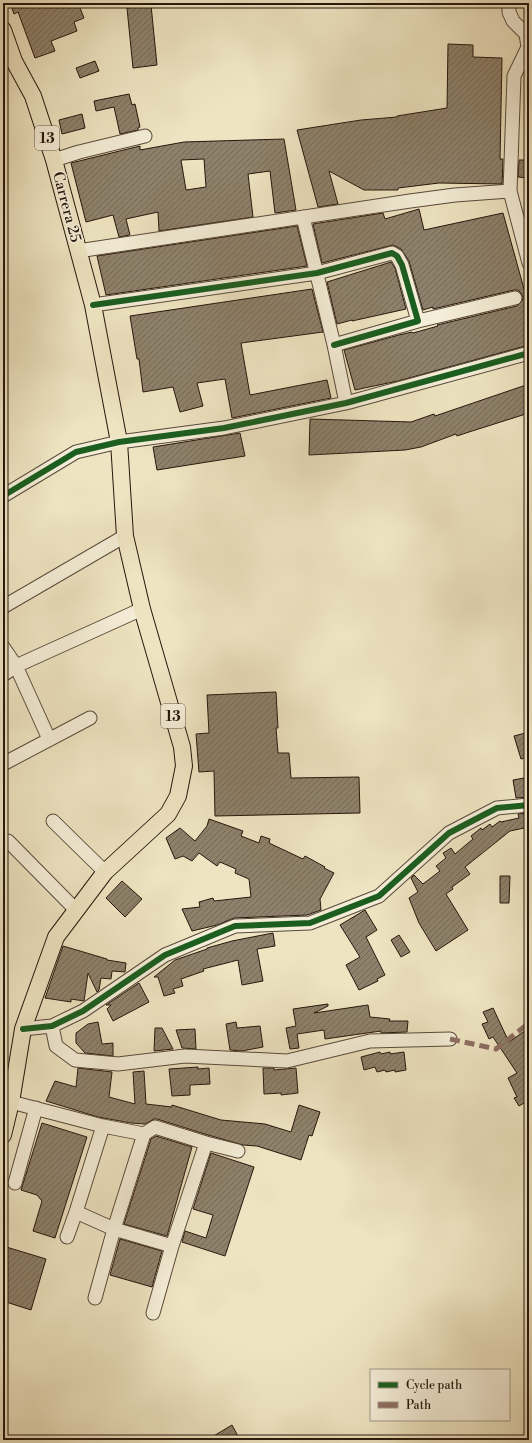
<svg xmlns="http://www.w3.org/2000/svg" width="532" height="1443" font-family="'Libre Bodoni',serif">
<style>
.building{fill:url(#building-hatch);stroke:#27160d;fill-rule:evenodd}
.lines{fill:none;stroke-linecap:round;stroke-linejoin:round}
.minor-casing{stroke:#594a3a;stroke-width:15}
.major-casing{stroke:#27160d;stroke-width:18}
.minor{stroke:#f4edd7;stroke-width:13}
.major{stroke:#eee4c1;stroke-width:16}
.quiet{stroke:#8d6e63;stroke-width:5;stroke-dasharray:10 5;stroke-linecap:butt}
.cycleway-casing{stroke:#f4edd7;stroke-width:8}
.cycleway{stroke:#1b5e20;stroke-width:6}
.labels{text-anchor:middle;stroke-width:3.5;stroke-linejoin:round;paint-order:stroke}
.shield{fill:#f4edd7;stroke:#64564a;stroke-width:1}
.shield-label{font-size:14px;font-weight:bold;fill:#27160d}
.street-label{font-size:15px;fill:#27160d;stroke:#f4edd7}
</style>
<defs>
<pattern id="building-hatch" width="6" height="6" patternUnits="userSpaceOnUse"><rect width="6" height="6" fill="#8e816b"/><path d="M-1 1l2-2M0 6l6-6M5 7l2-2" fill="none" stroke="#746956"/></pattern>
</defs>
<rect width="100%" height="100%" fill="#eee4c1"/>
<filter id="stains"><feTurbulence type="fractalNoise" baseFrequency=".005" numOctaves="4"/><feColorMatrix values="0 0 0 0 .2 0 0 0 0 .09 0 0 0 0 .02 0 0 0 .5 -.17"/></filter>
<radialGradient id="worn" r=".72"><stop offset=".6" stop-color="#630" stop-opacity="0"/><stop offset="1" stop-color="#630" stop-opacity=".3"/></radialGradient>
<path class="building" d="M10 3H78L84 18 74 22 77 31 51 41 55 51 35 58 18 12 14 14Z
M151 5 157 65 133 68 127 8Z
M448 44 473 45V57L502 58 500 159H503L502 184 439 183 398 188V190H364L329 171 338 204 318 207 297 130 361 120 397 117V116L447 108Z
M95 61 99 71 80 78 76 68Z
M129 94 132 105 135 104 140 127 138 128V130L120 134 114 107 96 111 94 101Z
M82 114 85 128 62 134 59 120Z
M284 139 296 210 275 213 270 171 248 174 253 217 159 231 158 212 126 219 130 235 119 237 113 215 86 222 71 163 140 146V150L184 142ZM204 159 206 187 186 190 181 160Z
M519 160H529V178L518 177Z
M419 209 424 230 503 213 529 307V345L398 381 355 390 344 350 399 335 412 332 413 333 438 326 437 325 517 306 522 301 523 297 521 293 518 290H514L433 309V307L423 310 409 261 401 249 393 245 322 263 313 224 383 213 385 219Z
M297 226 307 266 106 295 97 256Z
M391 262 395 268 406 309 352 321V320L337 324 327 282Z
M312 289 323 332 241 343 250 395 327 380 331 398 232 418 225 379 197 383 203 406 180 412 173 387 143 392 139 359H137L130 316Z
M529 384V413L469 432 457 436 456 434 421 447 405 450 309 455 310 419 411 422 434 414 435 416Z
M240 433 245 456 157 470 153 447Z
M276 692 278 728H276L278 753H289L291 778 359 777 360 813 215 816 214 771 199 772 196 734 209 733 207 695Z
M529 732V757L521 759 514 736Z
M524 778 527 797 516 798 513 780Z
M529 813V827L510 831 465 867 470 874 452 887 453 889 446 894 468 930 436 951 419 923 409 898 418 892 411 878 414 875 423 884 440 871 436 866 446 858 443 853 451 848 455 854 473 839 471 836 481 828 482 830 490 824 492 827 500 821 501 822 519 818 518 814Z
M209 819 243 831 241 836 259 843 261 836 270 839 269 843 303 859 305 856 325 867 324 868 334 873 320 899 321 910 307 915 234 918 217 925 192 931 182 909 200 907 199 902 213 898 214 901 251 897 249 879 235 873 236 869 220 862 217 866 199 853 192 861 183 856 175 859 166 838 180 828 195 841 207 826Z
M500 876H510L509 903H500Z
M122 881 142 899 125 917 106 898Z
M365 910 377 930 366 937 385 975 377 979 378 981 359 990 346 965 360 957 340 925Z
M273 933 275 946 257 949 263 981 242 985 238 960 203 969 204 971 181 979 183 986 173 989 175 993 164 996 158 977H154L175 960 207 949V948L232 941Z
M399 935 410 952 401 957 391 940Z
M63 946 107 959V960L126 963 125 972 112 971 111 979 101 978 99 990 97 992 88 973 84 1001 71 999V1002L45 998Z
M139 983 149 1002 113 1021 107 1009 111 1005H106Z
M328 1004V1006L314 1013 368 1005 370 1017 390 1019 389 1021H408L407 1032 381 1033V1031L325 1039 324 1030 297 1034 299 1048 290 1049 286 1028 296 1026 293 1009Z
M493 1008 509 1042 529 1028V1100L519 1106 514 1098 517 1097 508 1078 517 1073 493 1037 489 1039 482 1024 488 1022 483 1012Z
M98 1022 102 1044 113 1043V1056L85 1053 76 1043V1033L88 1024Z
M236 1022 237 1028 260 1026 263 1047 242 1051 230 1050 226 1024Z
M155 1028H162L173 1049 154 1051Z
M195 1029 196 1049 182 1048 176 1030Z
M380 1052 381 1054 390 1052V1054L404 1052 406 1070 395 1072V1070L386 1072 385 1070 377 1072 375 1067 364 1070 361 1057Z
M198 1067V1069L209 1068 210 1084 190 1085V1095L172 1096 169 1069Z
M78 1068 112 1072 109 1097 135 1104 133 1072 144 1071 146 1104 172 1107V1105L221 1120 265 1124 291 1132 299 1105 320 1112 312 1136 309 1135 301 1160 257 1146 243 1145 208 1135 157 1119H154L145 1124 131 1123 98 1117 46 1101 55 1081 76 1087Z
M263 1068H274V1070L296 1068 298 1093 281 1095V1093L264 1094Z
M42 1123 87 1137 55 1238 33 1231 42 1201 37 1195 21 1190Z
M156 1136 192 1147 167 1236 124 1224 151 1139Z
M211 1153 254 1167 225 1256 182 1242 185 1231 206 1238 213 1215 193 1209Z
M120 1239 162 1251 152 1287 110 1275Z
M3 1246 46 1259 31 1310 3 1301Z
M232 1425 240 1440H207Z"/>
<g class="lines">
<defs>
<path id="minor" d="M509 3V12L513 21 526 34 528 47 514 76 510 191 529 263
M54 160 79 152 145 136
M303 217 334 345 346 403
M78 251 410 201 455 195 510 191
M93 305 317 273 392 253 397 256 402 265 418 321 334 345
M418 321 515 298
M3 496 76 452 119 442 224 428 346 403 529 353
M3 607 125 536
M3 647 16 666 49 739
M3 675 16 666 142 609
M3 764 90 718
M53 821 105 872
M8 841 76 910
M52 1026 56 1046 75 1060 118 1064 185 1056 287 1061 370 1041 450 1039
M23 1029 52 1026 83 1011 165 955 235 926 310 923 379 896 449 833 497 808 529 805
M11 1102 103 1126 144 1134 155 1127 206 1143 238 1151
M15 1183 36 1108
M76 1212 114 1229 172 1246
M67 1237 76 1212 103 1126
M95 1298 114 1229 144 1134
M153 1313 172 1246 206 1143"/>
<path id="major" d="M3 30 14 61 33 96 54 160 93 305 119 442 125 536 142 609 182 747 184 766 178 796 168 814 105 872 56 937 23 1029 11 1102 3 1135"/>
</defs>
<use href="#minor" class="minor-casing"/>
<use href="#major" class="major-casing"/>
<use href="#minor" class="minor"/>
<use href="#major" class="major"/>
<path class="quiet" d="M450 1039 496 1049 529 1023"/>
<defs>
<path id="cycleway" d="M93 305 317 273 392 253 397 256 402 265 418 321 334 345
M3 496 76 452 119 442 224 428 346 403 529 353
M23 1029 52 1026 83 1011 165 955 235 926 310 923 379 896 449 833 497 808 529 805"/>
</defs>
<use href="#cycleway" class="cycleway-casing"/>
<use href="#cycleway" class="cycleway"/>
</g>
<g class="labels">
<g class="shield">
<rect x="35" y="126" width="24" height="24" rx="3"/>
<rect x="161" y="704" width="24" height="24" rx="3"/>
</g>
<g class="shield-label">
<text x="47" y="143">13</text>
<text x="173" y="721">13</text>
</g>
<g class="street-label">
<text transform="translate(67 207) rotate(75)" y="5">Carrera 25</text>
</g>
</g>
<rect width="532" height="1443" fill="none" stroke="#eee4c1" stroke-width="16"/>
<rect x="4" y="4" width="524" height="1435" fill="none" stroke="#27160d" stroke-width="2"/>
<rect x="8" y="8" width="516" height="1427" fill="none" stroke="#27160d"/>
<rect x="370" y="1369" width="140" height="52" fill="#f4edd7" stroke="#a29786"/>
<rect x="378" y="1382" width="20" height="6" fill="#1b5e20" stroke="#a29786"/>
<text x="406" y="1389" font-size="12" fill="#27160d">Cycle path</text>
<rect x="378" y="1402" width="20" height="6" fill="#8d6e63" stroke="#a29786"/>
<text x="406" y="1409" font-size="12" fill="#27160d">Path</text>
<rect width="100%" height="100%" filter="url(#stains)"/>
<rect width="100%" height="100%" fill="url(#worn)"/>
</svg>
